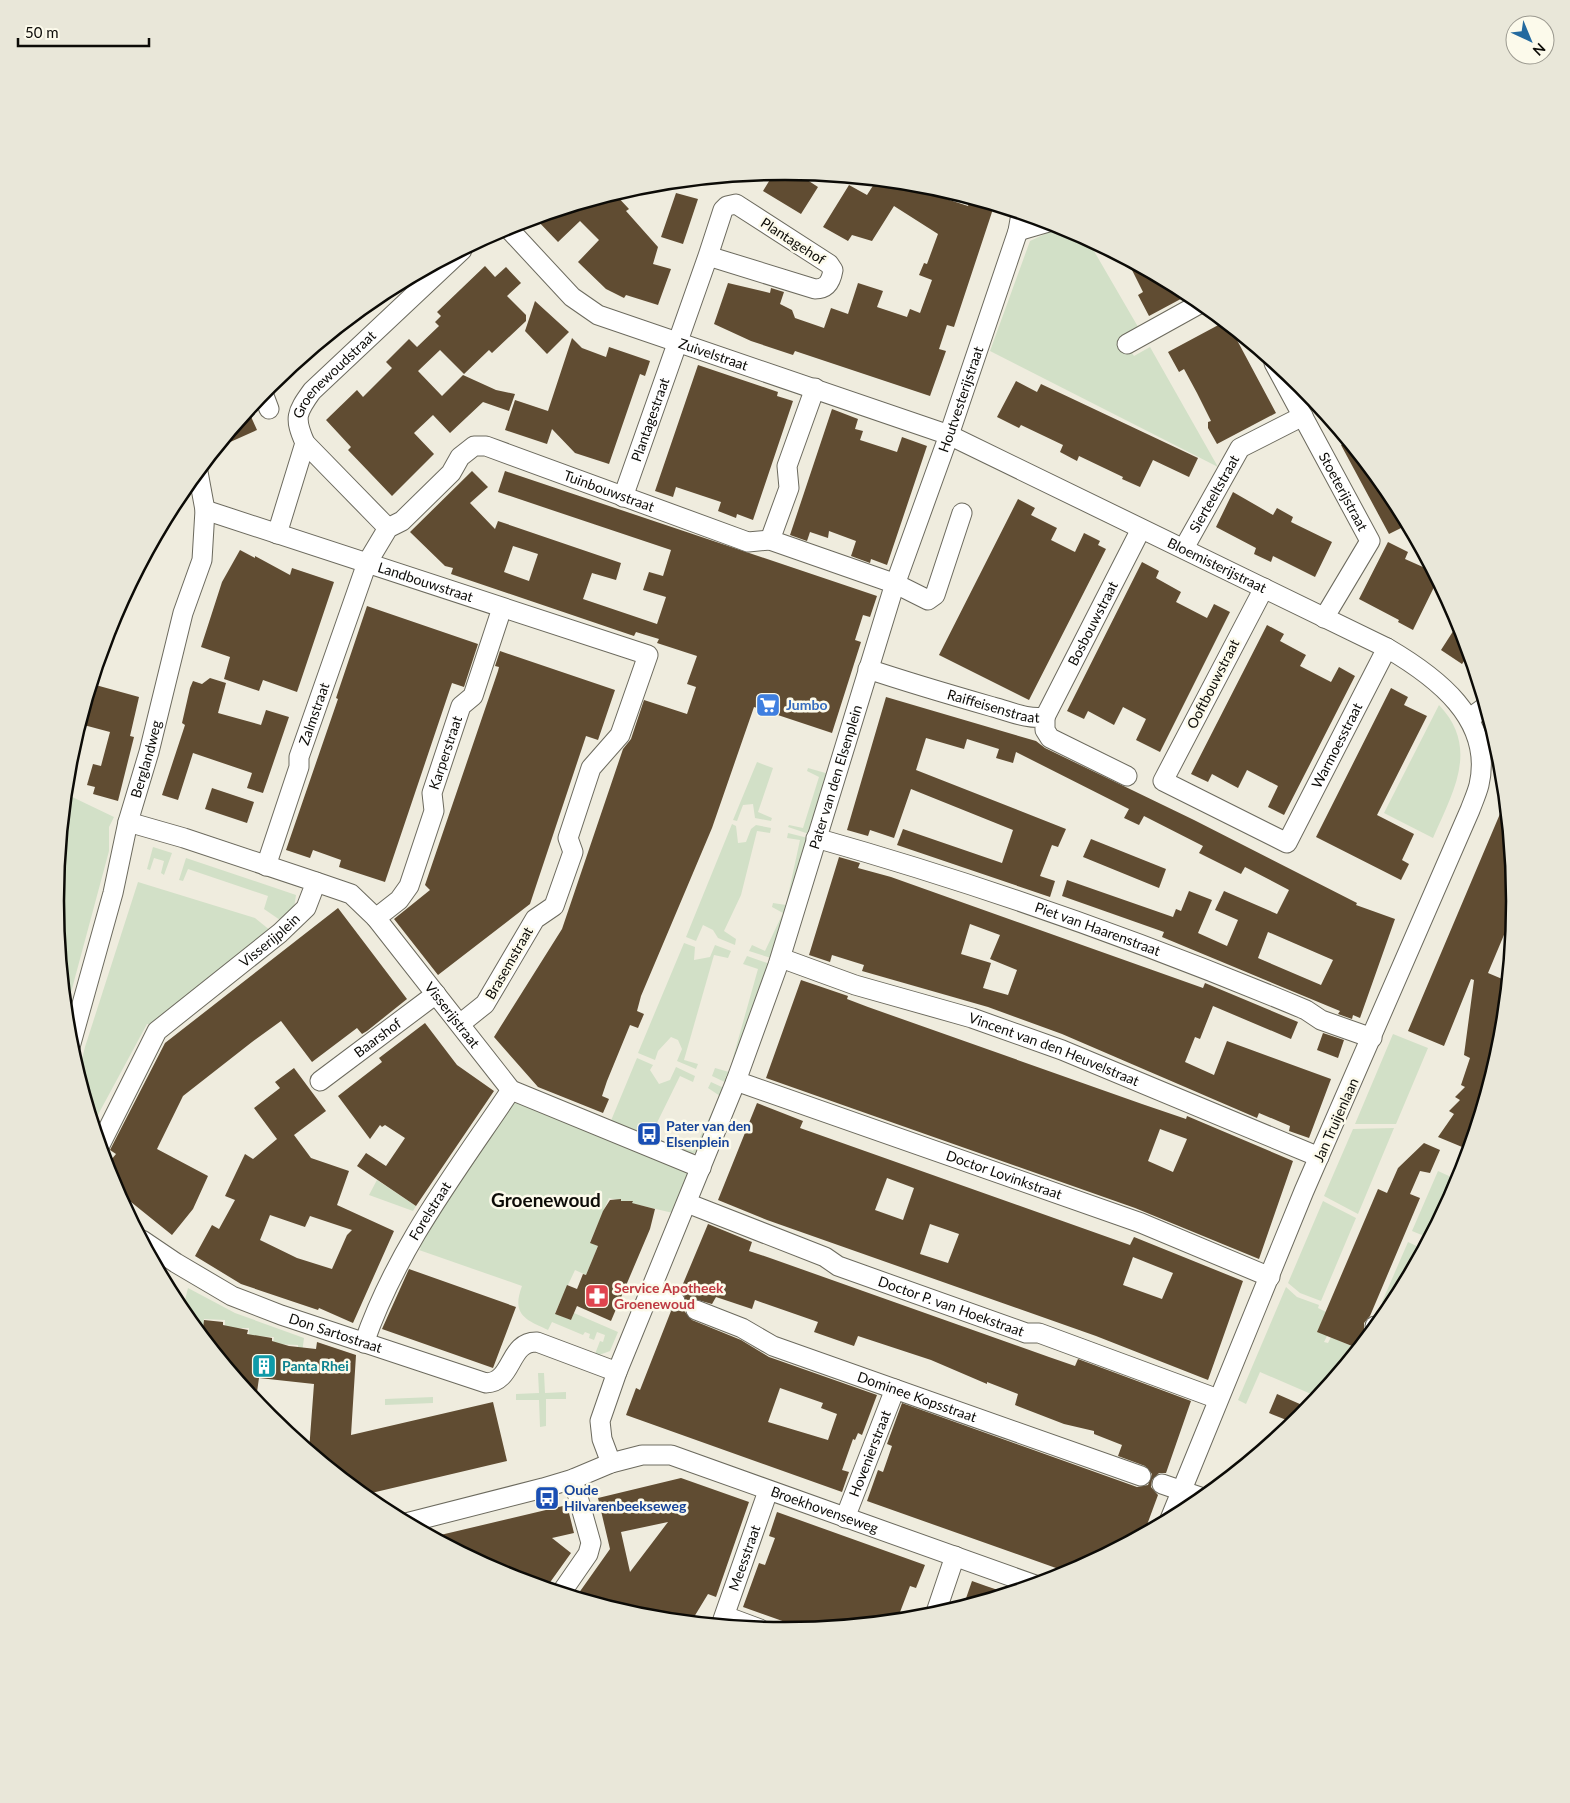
<svg xmlns="http://www.w3.org/2000/svg" width="1570" height="1803" font-family="Lato,sans-serif">
<style>
.green{fill:#d2e0c7}
.building{fill:#604c32;fill-rule:evenodd}
.lines{fill:none;stroke-linecap:round;stroke-linejoin:round}
.minor-casing{stroke:#6c6a5e;stroke-width:21}
.minor{stroke:#fff;stroke-width:19}
.labels{text-anchor:middle;stroke-width:5;stroke-linejoin:round;paint-order:stroke}
.street-label{font-size:14px;fill:#0c0b07;stroke:#fcfaeb}
.shop-label{font-size:14px;font-weight:bold;fill:#366cbe;stroke:#fcfaeb;text-anchor:start}
.transit-label{font-size:14px;font-weight:bold;fill:#164399;stroke:#fcfaeb;text-anchor:start}
.health-label{font-size:14px;font-weight:bold;fill:#be3a42;stroke:#fcfaeb;text-anchor:start}
.culture-label{font-size:14px;font-weight:bold;fill:#0d838f;stroke:#fcfaeb;text-anchor:start}
.district-label{font-size:19px;font-weight:bold;fill:#0c0b07;stroke:#fcfaeb}
.rim{fill:none;stroke:#0c0b07;stroke-width:2.5}
</style>
<rect width="100%" height="100%" fill="#efecde"/>
<path class="green" d="M1062 226 1087 239 1141 332 1124 341 1134 356 1150 347 1218 467 990 351 1030 241Z
M1439 705C1480 748 1453 792 1433 838L1384 813Z
M757 762 773 768 758 812 772 818 771 821 755 818 753 804 743 805 737 821 733 820Z
M808 768 829 774 809 834 788 827 789 825 803 828 819 777 807 771Z
M66 794 114 817 109 827V851L66 1011 55 901Z
M732 824 736 826 738 843 746 842 751 829 756 825 771 828 770 833 757 831 741 895 724 931 736 939 735 945 718 938 713 930 703 925 696 941 686 937Z
M788 833 808 838 771 958 749 951 752 945 765 951 783 913 772 907 773 903 786 905 800 840 787 838Z
M153 847 172 853 164 875 161 873 164 861 154 858 150 870 147 869Z
M186 858 296 895 294 908 280 920 264 909 268 896 188 869 183 881 179 880Z
M138 882 255 918 271 931 155 1020 153 1024H147L93 1124 78 1075 85 1047Z
M684 943 695 947 694 960 710 957 715 945 731 951 728 958 714 955 684 1060 698 1064 696 1069 677 1061 682 1049 678 1040 671 1037 658 1051 655 1060 638 1053Z
M747 956 770 964 729 1084 712 1076 715 1068 729 1072 758 969 743 964Z
M1393 1034 1428 1048 1396 1124H1355Z
M637 1058 653 1065 650 1070 659 1084 670 1080 676 1067 695 1076 693 1082 680 1076 650 1137 610 1123Z
M711 1082 726 1089 700 1151 690 1155 679 1150 680 1146 693 1151 720 1096 708 1088Z
M514 1098 690 1173 673 1213 609 1198 590 1242 598 1246 586 1275 575 1270 555 1313 571 1320 574 1313 618 1332 610 1351 599 1355 595 1354 600 1341 603 1342 605 1335 597 1332 594 1340 589 1338 590 1334 585 1332 583 1335 552 1322 548 1330C526 1320 511 1315 522 1286L419 1250 421 1248 418 1247 417 1237Z
M1394 1128 1358 1214 1324 1196 1353 1129Z
M1438 1171 1460 1181 1429 1238 1412 1231Z
M377 1180 416 1206 413 1211 369 1195Z
M1323 1201 1356 1218 1321 1301 1300 1293 1288 1283Z
M1408 1242 1423 1249 1392 1306 1382 1302Z
M1286 1287 1297 1297 1319 1305 1318 1308 1326 1312 1327 1336 1324 1342 1328 1343 1331 1337 1358 1349 1318 1397 1260 1372 1246 1404 1238 1400Z
M188 1288 235 1313 304 1338 302 1353 298 1352V1345L273 1344 274 1337 249 1336V1328H225V1320L204 1319 203 1332H199L182 1312Z
M538 1373H544L545 1393 566 1392V1399H546V1426L540 1427 539 1400H516V1394L539 1393Z
M433 1397V1403L385 1405V1399Z"/>
<path class="building" d="M785 172H795L818 187 801 214 763 191 774 173Z
M876 181 928 186 934 188 931 194 968 206 970 199 994 206 954 327 947 325 939 349 946 351 930 396 795 351 793 355 751 341 714 324 728 283 770 293 771 288 784 292 780 304 792 310 795 318 824 328 831 308 848 314 858 283 883 291 877 307 907 317 910 309 920 313 932 280 919 275 924 263 927 264 938 234 894 206 872 241 852 235 848 241 823 227 849 185 867 195Z
M676 193 698 199 683 244 661 237Z
M615 194 629 209 626 211 658 247 653 264 671 269 658 305 626 295 624 298 606 289 578 262 599 240 580 221 558 242 535 218 570 208 575 212 584 203Z
M1127 260 1157 276 1190 294 1149 316 1138 295 1143 292Z
M485 266 495 277 506 267 521 283 507 296 526 315V321L492 353 489 350 464 374 440 350 418 371 442 396 463 375 496 390 515 394 509 411 483 402 450 433 433 415 414 433 434 454 392 496 348 450 351 447 326 420 357 390 363 397 392 368 386 362 409 339 417 347 439 326 435 322 441 316 437 312Z
M535 301 569 332 547 354 525 331Z
M1224 322 1230 327 1276 413 1217 444 1208 428V422L1211 421 1197 393 1184 369 1179 372 1168 352Z
M572 338 582 348 606 357 609 347 650 361 645 376 640 374 609 464 575 453 552 429 547 444 505 430 515 400 548 411Z
M698 365 778 392 777 396 793 401 753 520 737 514 736 518 718 511 721 502 676 487 673 497 655 491Z
M1016 381 1037 392 1041 384 1198 458 1189 477 1153 460 1140 487 1122 479 1123 477 1079 456 1077 461 1060 452 1063 445 1021 425 1019 428 997 417Z
M832 409 858 419 855 429 863 431 860 440 897 452 902 437 927 446 887 565 871 559 870 563 851 556 856 541 829 531 828 538 810 532 807 541 790 535Z
M248 410 257 430 219 447 234 427Z
M1347 441 1392 496 1407 525 1389 534 1341 445Z
M472 471 488 487 470 503 495 529 498 521 621 563 616 580 592 573 583 599 657 624 666 597 643 590 649 572 663 576 671 550 498 492 505 471 877 596 870 617 863 615 855 640 861 642 832 733 754 707 712 828 641 996 637 1011 644 1014 638 1028 630 1025 607 1081 602 1096 609 1099 603 1113 538 1087 494 1037 562 929 623 749 631 739 644 700 687 714 696 687 687 684 697 656 657 643 659 639 636 632 634 636 451 574 453 568 445 566 410 532ZM513 546 538 554 529 581 504 572Z
M1233 492 1273 515 1277 508 1293 517 1291 522 1332 542 1315 577 1273 556 1271 562 1254 554 1256 548 1216 527Z
M1018 499 1035 508 1031 515 1057 528 1051 540 1075 552 1084 533 1100 541 1098 545 1106 549 1029 700 939 655Z
M1388 542 1408 552 1405 559 1432 571 1437 581 1413 630 1398 622 1399 620 1359 599Z
M240 550 255 558V556L290 575 292 568 334 582 297 692 263 680 259 691 224 679 230 657 201 647 222 582Z
M1142 562 1159 571 1156 578 1181 592 1176 602 1207 618 1214 604 1230 612 1160 752 1136 740 1146 719 1123 707 1114 725 1088 711 1084 719 1067 711Z
M367 606 478 644 464 687 452 683 385 882 339 867 341 860 313 850 310 858 286 850 338 699 336 698Z
M1459 622 1469 654 1462 664 1441 650Z
M1267 625 1284 634 1280 641 1306 655 1300 666 1331 682 1339 667 1355 676 1284 815 1268 807 1278 786 1247 770 1238 788 1212 774 1208 782 1191 774Z
M500 651 615 690 598 740 586 736 530 904 438 975 394 919 430 890 425 885 498 671 499 667 495 666Z
M210 678 226 683 218 713 261 725 266 710 289 717 263 793 247 788 252 773 193 753 178 800 162 795 185 725 182 723 190 688 193 681 202 684Z
M92 684 139 697 130 736 134 737 118 801 93 794 95 787 87 785 93 764 101 766 110 732 80 724Z
M1391 688 1408 697 1404 705 1427 716 1377 815 1414 834 1402 860 1409 864 1401 880 1316 837Z
M886 697 1036 741 1045 748 1194 820 1357 903 1356 905 1395 919 1360 1018 1353 1015 1352 1019 1338 1014 1340 1011 1162 937 1164 932 1062 896 1067 880 1173 917 1176 909 1181 911 1189 891 1212 900 1198 933 1227 946 1238 920 1215 910 1224 891 1277 914 1289 890 1245 867 1241 874 1199 853 1203 846 1144 816 1139 825 1124 818 1129 809 1016 752 1013 763 996 758 999 749 967 739 964 749 926 738 916 770 1066 829 1058 847 1052 845 1040 876 1055 881 1050 897 897 845 903 829 1002 863 1013 830 911 789 894 838 870 830 868 836 847 830ZM1268 932 1333 960 1321 985 1258 958Z
M212 788 254 802 247 823 205 809Z
M1505 802 1515 902 1514 911 1488 973 1507 981 1501 1044 1467 1149 1438 1137 1454 1114 1449 1111 1460 1100 1455 1097 1465 1087 1461 1085 1470 1058 1464 1055 1474 980 1471 979 1444 1046 1408 1031Z
M1091 839 1166 869 1159 888 1083 857Z
M839 857 860 863 858 868 891 877 1203 988 1205 983 1298 1022 1291 1039 1213 1006 1200 1039 1195 1037 1185 1062 1214 1075 1227 1041 1331 1079 1309 1138 1289 1131 1290 1126 1259 1113 1257 1118 1062 1034 988 1007 862 971 864 965 832 955 830 962 809 955ZM970 924 1000 935 990 959 1017 970 1008 995 983 988 991 963 961 954Z
M338 908 407 999 367 1031 362 1034 357 1028 312 1062 281 1021 252 1042 183 1096 157 1149 208 1176 193 1209 172 1235 131 1202 125 1208 110 1181 106 1166 116 1154 110 1150 165 1043Z
M801 980 848 996 847 999 868 1007 1142 1104 1186 1119 1187 1116 1293 1161 1259 1259 1135 1208 766 1078ZM1160 1129 1187 1139 1173 1172 1148 1161Z
M425 1023 457 1065 494 1091 416 1206 357 1166 366 1153 386 1166 405 1138 385 1125 382 1127 380 1125 370 1139 338 1096 382 1062 379 1058Z
M1323 1033 1344 1040 1338 1058 1317 1050Z
M294 1068 326 1111 294 1135 311 1158 349 1171 337 1205 394 1231 353 1323 319 1308 318 1310 241 1284 195 1256 212 1225 219 1229 235 1200 225 1196 245 1154 253 1159 277 1139 254 1108 280 1088 275 1082ZM270 1215 305 1227 310 1216 352 1230 347 1235 332 1269 297 1258 260 1240Z
M757 1103 803 1121 800 1128 1130 1245 1134 1237 1243 1281 1208 1380 1096 1336 767 1220 718 1200ZM887 1178 914 1188 903 1220 875 1210ZM930 1224 959 1234 948 1263 920 1254ZM1133 1257 1173 1273 1162 1299 1123 1285Z
M1424 1143 1440 1150 1430 1173 1420 1171 1410 1194 1420 1198 1370 1316 1364 1323V1330L1357 1348 1317 1332 1378 1189 1387 1193 1398 1168Z
M621 1199V1201H633L632 1203 655 1209 650 1229 611 1321 577 1306 571 1320 555 1314 567 1285 577 1289 583 1274 586 1275 598 1246 590 1243 603 1211 610 1200Z
M708 1224 752 1242 749 1251 770 1258 1049 1357 1075 1366 1078 1359 1191 1401 1166 1473H1159L1152 1480 1151 1487 1158 1495 1144 1533 1070 1573 867 1501 878 1470 883 1472 892 1446 887 1444 902 1403 1137 1487 1148 1485 1152 1474 1145 1466 1118 1456 1122 1445 1094 1434V1431L1064 1424 1015 1405 1018 1394 987 1382V1384L931 1360 858 1336 854 1346 814 1332 818 1322 755 1300 752 1309 716 1297 712 1304 694 1299 686 1305 685 1312 692 1320 741 1340 769 1357 877 1395 862 1435 858 1433 855 1440 853 1439 842 1470 849 1472 842 1492 626 1415 636 1388 640 1390 671 1311 681 1310 685 1305 684 1295 680 1291ZM780 1388 823 1403 821 1408 837 1414 828 1440 768 1422Z
M409 1269 516 1307 493 1368 382 1329Z
M204 1320 223 1322V1325L248 1330 247 1334 272 1338V1341L289 1346 316 1349 317 1342 356 1355 351 1435 493 1402 507 1461 363 1495 309 1451 314 1384 259 1378 257 1392 247 1391 202 1337Z
M1277 1394 1309 1408 1294 1423 1269 1413Z
M681 1478 749 1502 716 1597 708 1594 691 1622 642 1617 576 1597 610 1549 598 1498ZM668 1522 630 1572 621 1532Z
M567 1505 574 1533 552 1538 571 1553 546 1588 505 1576 432 1537Z
M777 1512 925 1565 916 1588 910 1586 897 1620 805 1629 743 1607 759 1563 765 1565 775 1538 769 1536Z
M972 1581 986 1586 1007 1593 963 1607Z"/>
<g class="lines">
<defs>
<g id="minor">
<path id="s1" d="M507 227 572 297 598 315 949 435 1387 648C1435 676 1494 719 1479 785 1477 793 1473 802 1470 810L1304 1191 1170 1519"/>
<path d="M1018 231 1049 222"/>
<path d="M1127 344 1201 303"/>
<path id="s2" d="M1274 363 1370 541 1324 618"/>
<path d="M263 393 269 409"/>
<path d="M305 443 388 528"/>
<path id="s3" d="M623 497 708 256 815 289C827 289 831 282 833 270L829 264 736 204 727 206 723 210 708 256"/>
<path id="s4" d="M205 510 648 655 620 735 591 768 568 838 573 852 554 906 535 919 485 1004 460 1024"/>
<path id="s5" d="M277 534 305 443C294 418 296 413 312 391L462 250"/>
<path d="M770 540 789 488 787 466 815 388"/>
<path id="s6" d="M1184 548 1240 448 1303 416"/>
<path id="s7" d="M1264 588 1163 781 1287 843 1387 648"/>
<path id="s8" d="M868 669C910 683 951 695 993 707 1009 711 1028 720 1045 717V730L1050 738 1127 776"/>
<path id="s9" d="M1045 717 1141 529"/>
<path d="M1470 718 1485 707"/>
<path id="s10" d="M816 838C983 885 1146 943 1306 1010L1321 1020 1372 1038"/>
<path id="s11" d="M266 866 299 767V757L367 563 388 528 402 521 451 473 460 457 474 446H486L748 542 770 540 896 584 928 600 935 595 962 513"/>
<path id="s12" d="M316 882 351 894 376 918 511 1090 701 1168"/>
<path id="s13" d="M376 918 399 900 409 886 434 811 432 793 461 706 473 696 502 608"/>
<path id="s14" d="M781 958 855 985 972 1018 1062 1050 1319 1157"/>
<path id="s15" d="M70 1047 113 893 128 822 149 752 183 613 202 560 205 510 198 472"/>
<path id="s16" d="M320 1081 436 994"/>
<path id="s17" d="M736 1081 1141 1223 1270 1277"/>
<path id="s18" d="M100 1145 157 1031 280 933 306 908 316 882 184 838 128 822"/>
<path id="s19" d="M687 1203 825 1257 838 1266 1026 1333H1039L1218 1399"/>
<path id="s20" d="M142 1240 176 1263 232 1296 281 1315 486 1383C514 1382 508 1341 537 1342L617 1372"/>
<path d="M650 1290 675 1301"/>
<path id="s21" d="M696 1310 742 1328 773 1346 1141 1476"/>
<path d="M1375 1326 1376 1327"/>
<path id="s22" d="M364 1343C397 1248 456 1172 511 1090"/>
<path id="s23" d="M611 1463 602 1439 600 1421 617 1372 736 1081 778 965 892 593 949 435 1018 231 1021 214"/>
<path d="M1162 1484 1203 1498"/>
<path id="s24" d="M845 1518 895 1389"/>
<path id="s25" d="M406 1523 543 1488 573 1479 611 1463 642 1455H671L1035 1585"/>
<path d="M561 1593 588 1554 591 1543 573 1479"/>
<path d="M935 1615 955 1556"/>
<path d="M725 1616 760 1629"/>
<path id="s26" d="M721 1625 768 1491"/>
</g>
</defs>
<use href="#minor" class="minor-casing"/>
<use href="#minor" class="minor"/>
</g>
<defs>
<symbol id="supermarket-square" viewBox="-11 -11 22 22"><rect x="-9" y="-9" width="18" height="18" rx="4" fill="#3f7fe0" stroke="#fcfaeb"/><path d="M-6-5.5h2.5l.6 2H6L4.5 2H-2.5L-4.4-4H-6ZM-1.5 3.2a1.3 1.3 0 1 0 .1 0ZM3 3.2a1.3 1.3 0 1 0 .1 0Z" fill="#fff"/></symbol>
<symbol id="bus-square" viewBox="-11 -11 22 22"><rect x="-9" y="-9" width="18" height="18" rx="4" fill="#1a4fb4" stroke="#fcfaeb"/><path d="M-5-6H5V4H4V6H2V4H-2V6H-4V4H-5ZM-3.5-4V0h7V-4ZM-3.5 1.2v1.5H-2V1.2ZM2 1.2v1.5H3.5V1.2Z" fill="#fff"/></symbol>
<symbol id="pharmacy-square" viewBox="-11 -11 22 22"><rect x="-9" y="-9" width="18" height="18" rx="4" fill="#e0444e" stroke="#fcfaeb"/><path d="M-2-6h4v4h4v4h-4v4h-4v-4h-4v-4h4Z" fill="#fff"/></symbol>
<symbol id="building-square" viewBox="-11 -11 22 22"><rect x="-9" y="-9" width="18" height="18" rx="4" fill="#0f9aa8" stroke="#fcfaeb"/><path d="M-4-6H4V6H1V3H-1V6H-4ZM-2.5-4.3h1.7v1.8h-1.7ZM.8-4.3h1.7v1.8H.8ZM-2.5-1h1.7V.8h-1.7ZM.8-1h1.7V.8H.8Z" fill="#fff"/></symbol>
</defs>
<g fill-rule="evenodd">
<use href="#supermarket-square" x="754" y="691" width="28" height="28"/>
<use href="#bus-square" x="635" y="1120" width="28" height="28"/>
<use href="#pharmacy-square" x="583" y="1282" width="28" height="28"/>
<use href="#building-square" x="250" y="1352" width="28" height="28"/>
<use href="#bus-square" x="533" y="1484" width="28" height="28"/>
</g>
<g class="labels">
<g class="street-label">
<text transform="translate(793 241) rotate(33)" y="5">Plantagehof</text>
<text dy="5" stroke="none"><textPath href="#s1" startOffset="249">Zuivelstraat</textPath></text>
<text dy="5" stroke="none"><textPath href="#s5" startOffset="179">Groenewoudstraat</textPath></text>
<text dy="5" stroke="none"><textPath href="#s23" startOffset="1128">Houtvesterijstraat</textPath></text>
<text dy="5" stroke="none"><textPath href="#s3" startOffset="82">Plantagestraat</textPath></text>
<text dy="5" stroke="none"><textPath href="#s11" startOffset="624">Tuinbouwstraat</textPath></text>
<text dy="5" stroke="none"><textPath href="#s2" startOffset="146">Stoeterijstraat</textPath></text>
<text dy="5" stroke="none"><textPath href="#s6" startOffset="62">Sierteeltstraat</textPath></text>
<text dy="5" stroke="none"><textPath href="#s1" startOffset="796">Bloemisterijstraat</textPath></text>
<text dy="5" stroke="none"><textPath href="#s4" startOffset="232">Landbouwstraat</textPath></text>
<text dy="5" stroke="none"><textPath href="#s9" startOffset="105">Bosbouwstraat</textPath></text>
<text transform="translate(1213 684) rotate(-63)" y="5">Ooftbouwstraat</text>
<text dy="5" stroke="none"><textPath href="#s8" startOffset="131">Raiffeisenstraat</textPath></text>
<text dy="5" stroke="none"><textPath href="#s11" startOffset="160">Zalmstraat</textPath></text>
<text dy="5" stroke="none"><textPath href="#s7" startOffset="466">Warmoesstraat</textPath></text>
<text dy="5" stroke="none"><textPath href="#s13" startOffset="186">Karperstraat</textPath></text>
<text dy="5" stroke="none"><textPath href="#s15" startOffset="298">Berglandweg</textPath></text>
<text dy="5" stroke="none"><textPath href="#s23" startOffset="730">Pater van den Elsenplein</textPath></text>
<text dy="5" stroke="none"><textPath href="#s10" startOffset="296">Piet van Haarenstraat</textPath></text>
<text dy="5" stroke="none"><textPath href="#s18" startOffset="272">Visserijplein</textPath></text>
<text transform="translate(509 963) rotate(-60)" y="5">Brasemstraat</text>
<text dy="5" stroke="none"><textPath href="#s12" startOffset="195">Visserijstraat</textPath></text>
<text dy="5" stroke="none"><textPath href="#s16" startOffset="72">Baarshof</textPath></text>
<text dy="5" stroke="none"><textPath href="#s14" startOffset="288">Vincent van den Heuvelstraat</textPath></text>
<text transform="translate(1336 1120) rotate(-66)" y="5">Jan Truijenlaan</text>
<text dy="5" stroke="none"><textPath href="#s17" startOffset="284">Doctor Lovinkstraat</textPath></text>
<text dy="5" stroke="none"><textPath href="#s22" startOffset="148">Forelstraat</textPath></text>
<text dy="5" stroke="none"><textPath href="#s19" startOffset="284">Doctor P. van Hoekstraat</textPath></text>
<text dy="5" stroke="none"><textPath href="#s20" startOffset="216">Don Sartostraat</textPath></text>
<text dy="5" stroke="none"><textPath href="#s21" startOffset="238">Dominee Kopsstraat</textPath></text>
<text dy="5" stroke="none"><textPath href="#s24" startOffset="69">Hovenierstraat</textPath></text>
<text dy="5" stroke="none"><textPath href="#s25" startOffset="438">Broekhovenseweg</textPath></text>
<text dy="5" stroke="none"><textPath href="#s26" startOffset="71">Meesstraat</textPath></text>
</g>
<g class="shop-label">
<text x="786" y="710">Jumbo</text>
</g>
<g class="transit-label">
<text x="666" y="1131">Pater van den<tspan x="666" dy="16">Elsenplein</tspan></text>
<text x="564" y="1495">Oude<tspan x="564" dy="16">Hilvarenbeekseweg</tspan></text>
</g>
<g class="health-label">
<text x="614" y="1293">Service Apotheek<tspan x="614" dy="16">Groenewoud</tspan></text>
</g>
<g class="culture-label">
<text x="282" y="1371">Panta Rhei</text>
</g>
<g class="district-label">
<text x="546" y="1207">Groenewoud</text>
</g>
</g>
<path d="M0 0H1570V1803H0ZM64 901a721 721 0 1 1 1442 0a721 721 0 1 1-1442 0Z" fill="#e9e7d9" fill-rule="evenodd"/>
<path class="rim" d="M64 901a721 721 0 1 1 1442 0a721 721 0 1 1-1442 0Z"/>
<g transform="translate(1530 40) rotate(136)"><circle r="24" fill="#fcfaeb" stroke="#9c9a90"/>
<path d="M0-4L9 19L0 12L-9 19Z" fill="#246a9f"/>
<text y="-8" font-size="14" font-weight="bold" text-anchor="middle" fill="#0c0b07">N</text>
</g>
<path d="M18 38v8h131v-8" fill="none" stroke="#0c0b07" stroke-width="2.5"/>
<text x="25" y="38" font-size="15" fill="#0c0b07" stroke="#fcfaeb" stroke-width="4" paint-order="stroke">50 m</text>
</svg>
